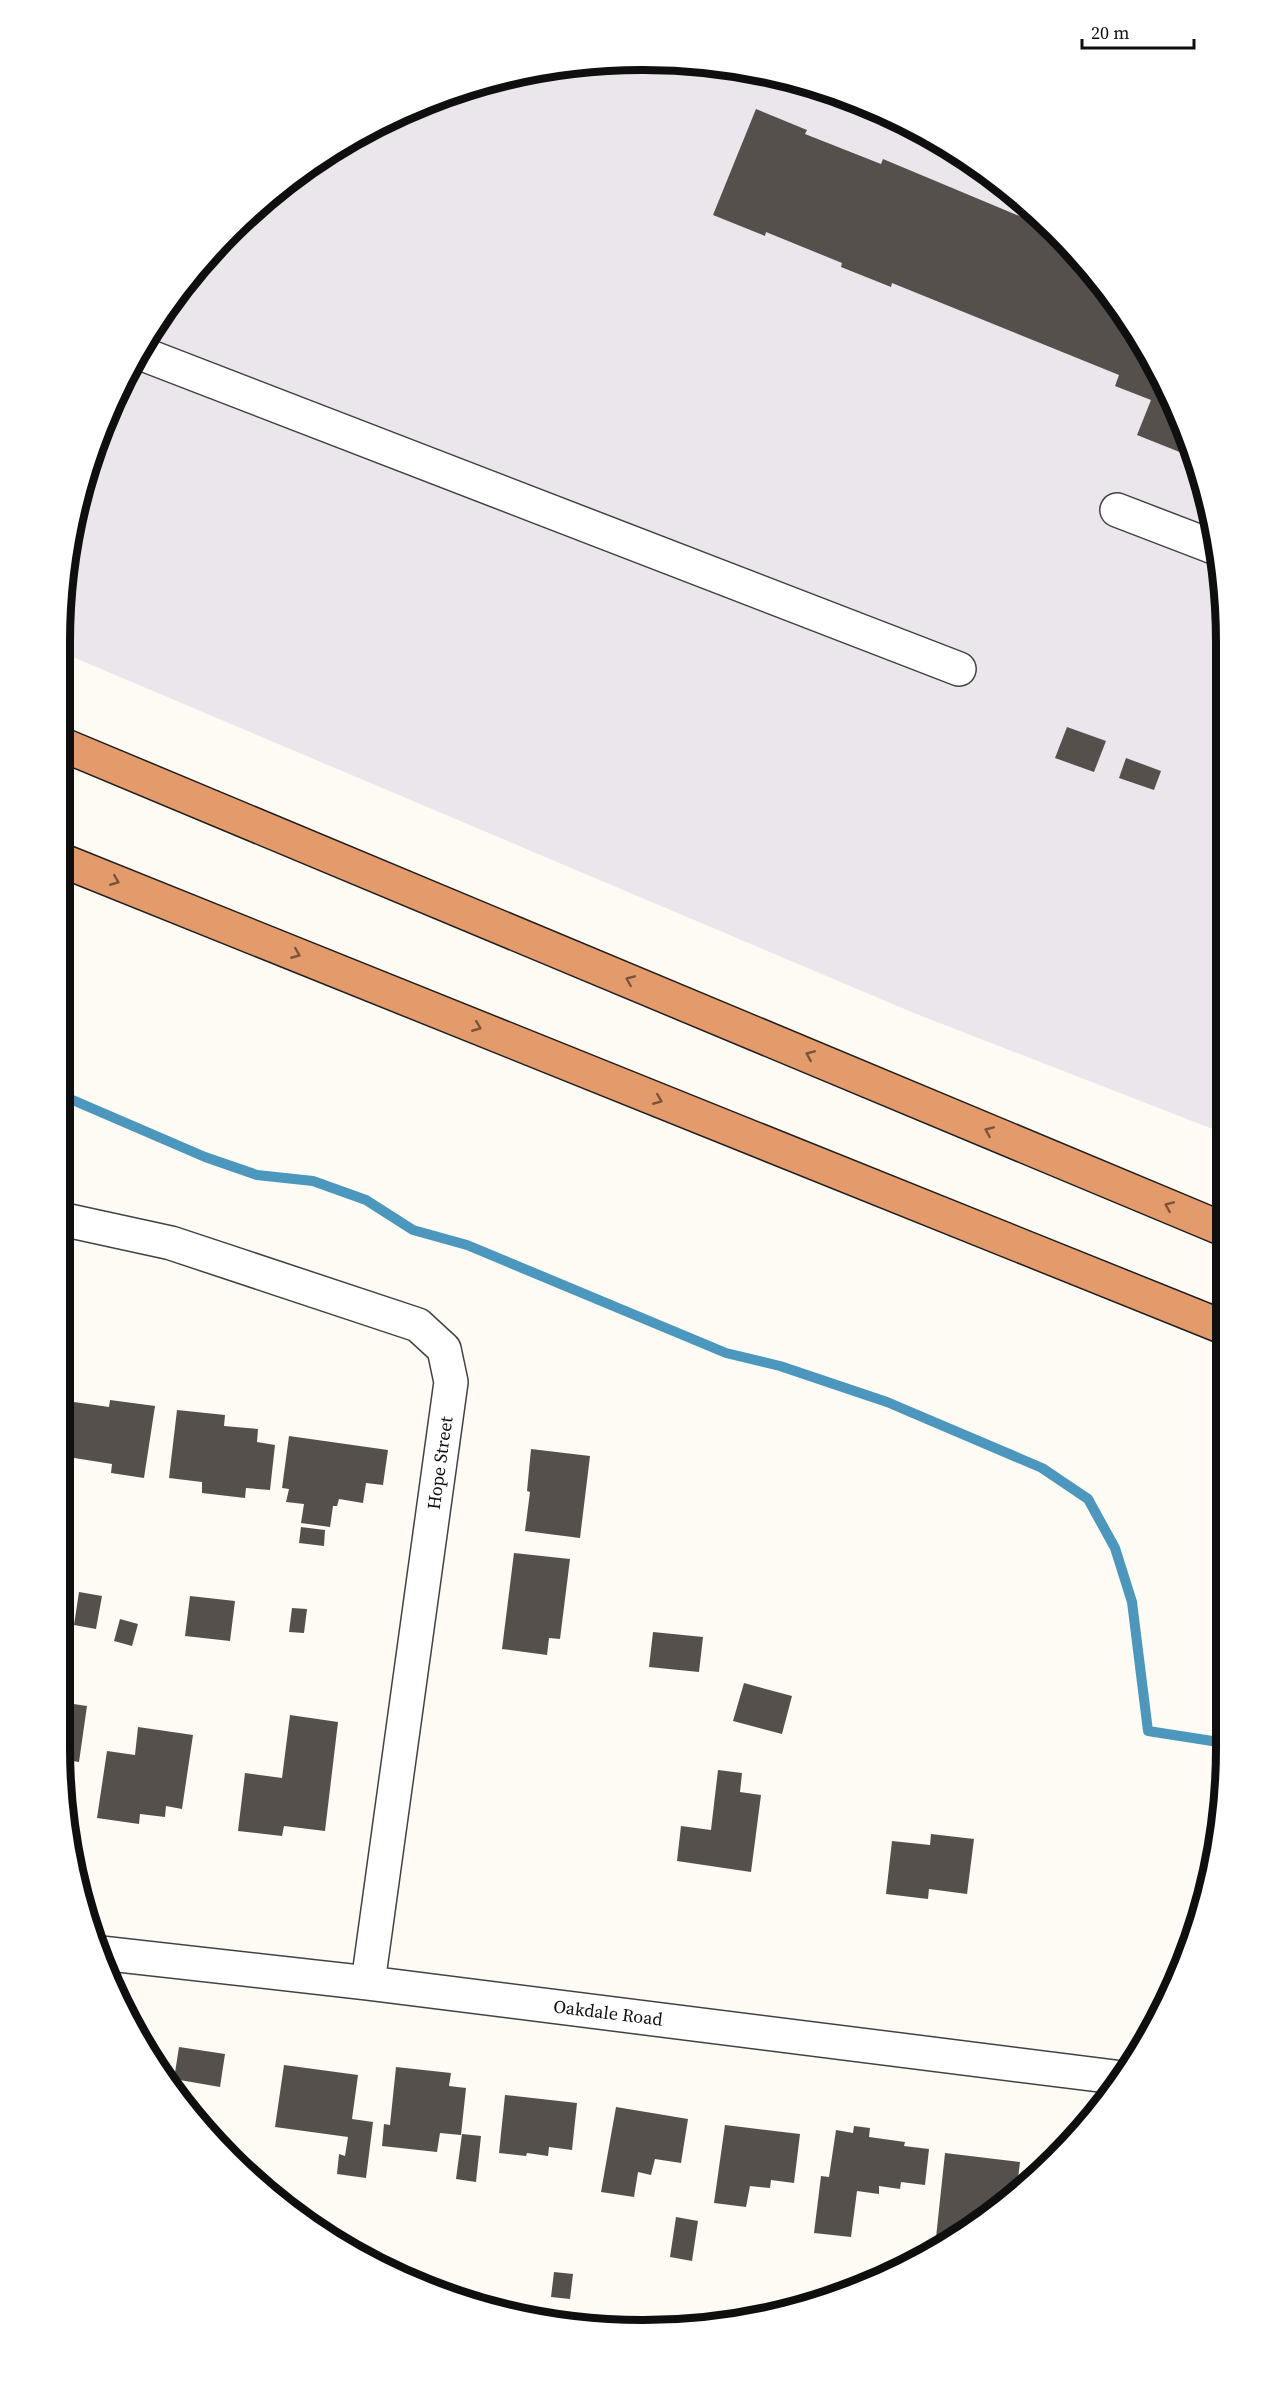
<svg xmlns="http://www.w3.org/2000/svg" width="1286" height="2391" font-family="'Source Serif 4',serif">
<style>
.industrial{fill:#ebe5ec}
.lines{fill:none;stroke-linecap:round;stroke-linejoin:round}
.stream{stroke:#4c97bd;stroke-width:10}
.building{fill:#56504d}
.minor-casing{stroke:#424242;stroke-width:36}
.highway-casing{stroke:#202020;stroke-width:36}
.minor{stroke:#fff;stroke-width:33}
.highway{stroke:#e39b6b;stroke-width:33}
.oneway{stroke:#79553d}
.labels{text-anchor:middle;stroke-width:6;stroke-linejoin:round;paint-order:stroke}
.street-label{font-size:18px;fill:#0f0f0f;stroke:#fff}
.rim{fill:none;stroke:#0f0f0f;stroke-width:8}
</style>
<rect width="100%" height="100%" fill="#fdfbf3"/>
<path class="industrial" d="M681 61 794 80 901 120 1027 204 1128 319 1182 420 1221 567 1223 1133 914 1013 61 652V605L80 492 120 385 181 288 259 204 352 138 456 91 567 65Z"/>
<g class="lines">
<path class="stream" d="M61 1095 205 1157 257 1175 313 1181 366 1200 413 1230 467 1245 726 1353 780 1366 887 1402 1042 1468 1088 1499 1115 1548 1132 1602 1148 1731 1225 1743"/>
</g>
<path class="building" d="M756 109 807 130 805 134 881 164 883 159 1048 228 1128 319 1182 420 1192 457 1137 435 1151 400 1115 386 1119 375 892 283 891 287 841 267 842 263 766 232 765 236 713 215Z
M1067 727 1106 741 1094 772 1055 758Z
M1126 758 1161 771 1154 790 1119 778Z
M60 1400 109 1407 110 1400 155 1406 144 1478 111 1473 112 1464 68 1457 65 1479 60 1478Z
M177 1410 225 1415 224 1426 258 1429 257 1442 275 1445 270 1490 246 1488 245 1498 202 1493V1482L169 1478Z
M289 1436 388 1450 383 1485 366 1483 363 1503 339 1499 337 1506H333L330 1527 301 1523 304 1504 286 1502 289 1489 282 1488Z
M531 1449 590 1456 580 1538 525 1531 530 1492 527 1491Z
M301 1527 325 1530 324 1546 299 1543Z
M514 1553 570 1559 560 1639 549 1638 547 1655 502 1649Z
M79 1592 102 1596 96 1629 74 1625Z
M190 1596 235 1601 230 1641 185 1636Z
M292 1608 307 1609 304 1633 289 1632Z
M120 1619 138 1624 132 1646 114 1641Z
M653 1632 703 1637 699 1672 649 1667Z
M744 1683 792 1696 782 1734 733 1721Z
M60 1702 87 1706 79 1762 61 1759Z
M290 1715 338 1722 325 1831 284 1826 282 1836 238 1831 245 1773 282 1778Z
M138 1727 193 1735 182 1809 166 1806 165 1817 140 1814 139 1824 97 1818 107 1751 135 1755Z
M718 1770 742 1773 740 1792 761 1795 751 1872 677 1861 681 1826 711 1830Z
M931 1834 974 1839 967 1894 929 1889 928 1899 886 1894 892 1841 930 1845Z
M179 2047 225 2054 220 2087 174 2079Z
M284 2065 358 2075 352 2119 373 2122 366 2178 337 2174 339 2154 345 2156 348 2137 275 2127Z
M396 2067 451 2073 449 2086 466 2088 461 2135 440 2133 437 2152 382 2146 384 2124 390 2125Z
M505 2095 577 2103 572 2150 549 2147 548 2156 527 2153 526 2156 499 2153Z
M616 2107 688 2119 681 2163 655 2159 651 2175 638 2172 634 2197 601 2192Z
M725 2125 800 2134 794 2183 771 2180 770 2188 750 2186 746 2207 714 2203Z
M854 2126 870 2128 869 2137 905 2142 904 2146 929 2149 925 2185 901 2182 900 2189 879 2186V2194L857 2191 851 2237 814 2233 821 2176 829 2177 836 2130 853 2133Z
M462 2134 481 2136 476 2182 456 2179Z
M945 2153 1020 2162 1017 2187 935 2247Z
M676 2217 698 2221 692 2261 670 2257Z
M554 2272 573 2274 570 2299 551 2297Z"/>
<g class="lines">
<defs>
<path id="minor" d="M140 353 959 669
M1117 510 1216 548
M61 1219 171 1243 418 1325 444 1349 451 1382 368 1983
M101 1953 368 1983 1115 2077"/>
<path id="highway" d="M61 744 1223 1229
M61 860 1223 1327"/>
</defs>
<use href="#minor" class="minor-casing"/>
<use href="#highway" class="highway-casing"/>
<use href="#minor" class="minor"/>
<use href="#highway" class="highway"/>
</g>
<defs><path id="oneway-chevron" d="M-2-3.5L2.5 0L-2 3.5" fill="none" stroke-width="1.6" stroke-linecap="round" stroke-linejoin="round" transform="scale(1.5)"/></defs>
<g class="oneway">
<use href="#oneway-chevron" transform="translate(115 881) rotate(22)"/>
<use href="#oneway-chevron" transform="translate(296 954) rotate(22)"/>
<use href="#oneway-chevron" transform="translate(630 980) rotate(-157)"/>
<use href="#oneway-chevron" transform="translate(477 1027) rotate(22)"/>
<use href="#oneway-chevron" transform="translate(810 1055) rotate(-157)"/>
<use href="#oneway-chevron" transform="translate(658 1100) rotate(22)"/>
<use href="#oneway-chevron" transform="translate(989 1131) rotate(-157)"/>
<use href="#oneway-chevron" transform="translate(1169 1206) rotate(-157)"/>
</g>
<g class="labels">
<g class="street-label">
<text transform="translate(440 1463) rotate(-82)" y="6">Hope Street</text>
<text transform="translate(608 2013) rotate(7)" y="6">Oakdale Road</text>
</g>
</g>
<path d="M0 0H1286V2391H0ZM642 70H644A572 572 0 0 1 1216 642V1748A572 572 0 0 1 644 2320H642A572 572 0 0 1 70 1748V642A572 572 0 0 1 642 70Z" fill="#fff" fill-rule="evenodd"/>
<path class="rim" d="M642 70H644A572 572 0 0 1 1216 642V1748A572 572 0 0 1 644 2320H642A572 572 0 0 1 70 1748V642A572 572 0 0 1 642 70Z"/>
<path d="M1082 39v9h112v-9" fill="none" stroke="#0f0f0f" stroke-width="3"/>
<text x="1091" y="39" font-size="18" fill="#0f0f0f" stroke="#ffffff" stroke-width="4.5" paint-order="stroke">20 m</text>
</svg>
